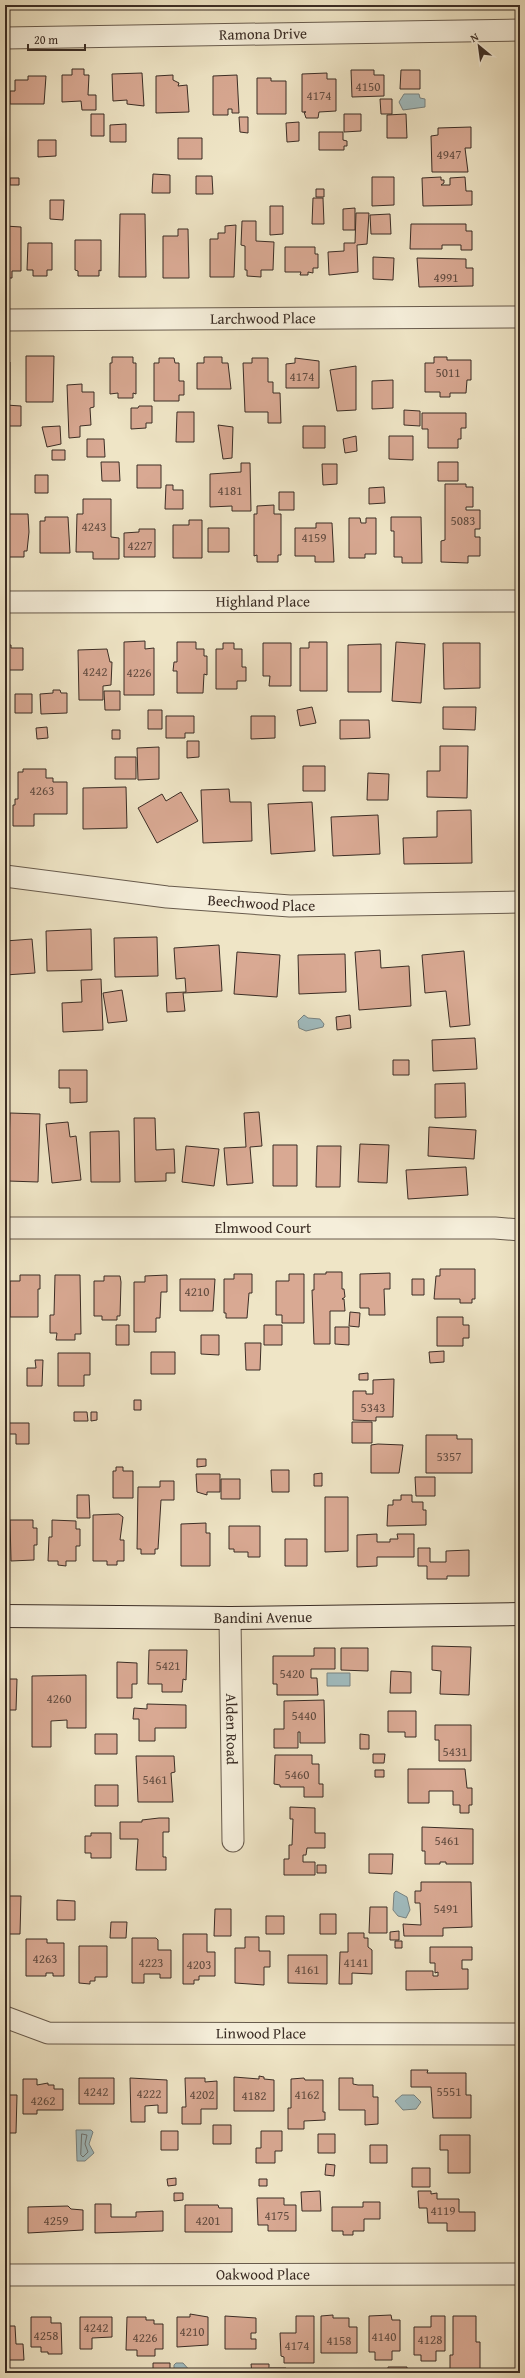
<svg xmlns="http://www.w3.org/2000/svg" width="525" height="2378" font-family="'Gentium Book Plus',serif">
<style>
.water{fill:#a0bcc0;stroke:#788382}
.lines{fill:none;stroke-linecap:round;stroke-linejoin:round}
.shore{stroke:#6e7472;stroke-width:1}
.building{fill:#d9a993;stroke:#3b2d25}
.street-casing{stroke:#685b4d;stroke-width:23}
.secondary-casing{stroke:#3b2d25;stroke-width:24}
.street{stroke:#f5eeda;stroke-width:21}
.secondary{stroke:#f5eeda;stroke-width:22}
.labels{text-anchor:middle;stroke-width:3;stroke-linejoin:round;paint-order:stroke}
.number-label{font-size:13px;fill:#624c40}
.street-label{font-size:15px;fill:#3b2d25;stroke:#f5eeda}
</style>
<rect width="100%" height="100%" fill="#efe5c6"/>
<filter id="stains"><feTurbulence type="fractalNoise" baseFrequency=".005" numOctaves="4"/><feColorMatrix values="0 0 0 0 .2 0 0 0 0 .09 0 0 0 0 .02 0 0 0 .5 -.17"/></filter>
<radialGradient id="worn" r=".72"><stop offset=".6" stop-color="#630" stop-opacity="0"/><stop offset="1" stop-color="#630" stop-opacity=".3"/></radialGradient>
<path class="water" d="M404 94H419L420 98 425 99V107L403 110 399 102Z
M304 1015 308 1018 320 1019 324 1024 323 1027 306 1031 299 1028 298 1021Z
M327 1673H350V1686H327Z
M396 1891 407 1897 410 1910 406 1918 398 1916 393 1910 394 1893Z
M402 2095H414L421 2102 416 2109 403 2110 395 2101Z
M76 2130H91L93 2132 89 2144 94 2153 85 2161H77Z
M176 2363H183L192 2373H174V2365Z"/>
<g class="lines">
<path class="shore" d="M82 2134 87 2135 85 2144 88 2152 83 2157 81 2155Z"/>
</g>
<path class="building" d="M72 69H84V75H89L88 95H96V110H82L81 101 62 102V75H72Z
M351 70H374V75H384V96L352 97Z
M401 70H420V89H400Z
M142 73 144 106 127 104V100L113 101 112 74Z
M327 73V79H336V111L319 112 318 118H306L304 112H306H302V74Z
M173 75V80L179 83 178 86 187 85 189 112 156 113V76Z
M237 75 239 113H232V109H228V115H213V76Z
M28 76H46L44 104H10V91H15V80H28Z
M257 78H271V81H286V114H257Z
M380 99H392V114H381Z
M91 114H104V136H91Z
M344 114H361V131L344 132Z
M406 114 407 138H387V115Z
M239 117H248V133L240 132Z
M299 122V141L287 142 286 123Z
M126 124V142H110V125Z
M471 127V148H465L468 172H432L431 136 438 135V128Z
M319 132H343V140L347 141V146H344V150H319Z
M178 138H202V159H178Z
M38 140H56V156L38 157Z
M5 144H6V165H5Z
M153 174 170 175V193H152Z
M5 176H7V196H5Z
M196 176H212L213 194H196Z
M372 177H394V205L372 206Z
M441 177V180H444V183L441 185H450V178L465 177 466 191H472V205L423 206 422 178Z
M10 178H19V185H10Z
M316 189H324V197H316Z
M313 198H323L324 224H312Z
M50 200H64L63 220 50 219Z
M270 206H283V234L270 235Z
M355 208V230H343V209Z
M356 213H369L367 244 357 245 358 272 329 275 328 252 344 251V243H355Z
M120 214H145L146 277H119Z
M390 214 391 234H371L370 215Z
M242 221H256V241L274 242 273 270H261V277L247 276V270H245V246L241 245Z
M411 224H466V231H472V250H461V245H442V249H410Z
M236 225 234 277H210V239H218V233H225V226Z
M5 226 21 227V271H12V278H5Z
M178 229H188L189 278H163V236H178Z
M75 240H101V271L99 270V276H78V271L75 270Z
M28 243H52V270H47V276H33V270H27Z
M285 247H315V254H318V268H313V273L308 272V275H300L301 272H285Z
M373 257 394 258 393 280 373 279Z
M417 258 466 259V268H473V286L419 287Z
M26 356H54L53 402H26Z
M112 357H133V363H136V394L133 393V398H118V393L110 394V363H112Z
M204 357H222V363H228L231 389H197V363H204Z
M434 357H447V360H471V380H467L466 393H450V397H440V392H425V363H434Z
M159 358H174L175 363H179V381H184V395H179V401H154V363H159Z
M252 358H268V382H273V393H280L281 423H268V412H245L243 363H252Z
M295 358 319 361V388H286V364L295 363Z
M5 362H10V400H5Z
M356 366V410L337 411 330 370Z
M393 380V408L372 409V381Z
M82 384V392H94V407L90 408 91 425 80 426V437L69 438 67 385Z
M6 405 21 406V426H6Z
M139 406H152V423H146V428L131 429V408H138Z
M404 410 420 411V426L404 425Z
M177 412H194V442H176Z
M422 413H466V428H461V439H458V448H428V429H422Z
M218 425 233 427 232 458 223 459Z
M60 426 61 444 47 447 42 427Z
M303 426H325V448H303Z
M356 436 357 451 345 453 343 439Z
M389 436H413V460L389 459Z
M87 439H104L105 457H87Z
M52 450H65V460H52Z
M101 462H119L120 481H102Z
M438 462H458V481H438Z
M241 463H250L251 511H232V506L210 507V474L241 472Z
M322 464H337V484L323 485Z
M137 465H161V488H137Z
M35 475H48V493H35Z
M445 484H466V487H473V507H466V510H480V529H475V537H480V556H468V563L441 562V541L445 540Z
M166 485H173V490H183V509H165Z
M384 487 385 503 369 504V488Z
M279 492H294V510H279Z
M83 499H111V537L119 538V559H93V552H76L77 514H83Z
M274 505V514H281V555H278V562H257V555L254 556V514H257V506Z
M8 514H28L29 532 27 551H24V557H5V519H8Z
M45 517H68L70 553H40V521H45Z
M391 517H421L422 563H402V557H394V531H391Z
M349 518H360L361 523H366V518H376V554H365V558H349Z
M189 520H202V558H173V525H189Z
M316 523H332L334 562H315V556H295V528H316Z
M208 528H229V552H208Z
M139 529H155V557H124V533L139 532Z
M145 641V649L154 648V695H124V642Z
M177 642H196V649H204V656H207V675L204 674 203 693H177V671H173L174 662H177Z
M309 642H327V691H300V648H309Z
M396 642 425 644 421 703 392 701Z
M223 643H234V649H242V667H246V681H237V689H216V649H223Z
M263 643H291V686H269L270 676H263Z
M443 643H480V688L444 689Z
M381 644V692H348V645Z
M5 645H11V648H23V670H6L7 676Z
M107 649 110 662H112L111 685 103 686V700H79L78 650Z
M53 690H60L61 693H67V713L41 714 40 694 53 693Z
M104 691H120V710H105Z
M15 694H32V713H15Z
M312 707 316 723 300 726 297 710Z
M443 707H476L475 730 443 729Z
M148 710H162V729H148Z
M166 716H194V733H185V738H166Z
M251 716H275V738L251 739Z
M340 720H369L370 738 340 739Z
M47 727 48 738 37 739 36 728Z
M112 730H120V739H112Z
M187 741H199V757L187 758Z
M5 743H9V765H5Z
M440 746H468L467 798 427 797V771H440Z
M159 747V779L138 780 137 748Z
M115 757H136V779H115Z
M303 766H325V791H303Z
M23 769H46V778H53V782H67V814H34V826H13V805H15V799H18V772H23Z
M368 773 389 774 388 800H367Z
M5 780 6 824H5Z
M126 787 127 828 83 829V788Z
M229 789 230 802H251L252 841 203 843 201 790Z
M181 792 198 821 157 843 138 808 162 794 166 801Z
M312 802 315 851 271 854 268 804Z
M471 810 472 863 404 864 403 838 437 837V811Z
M378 815 380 854 333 856 331 817Z
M91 929 92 970 47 971 46 931Z
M157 937 158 976 115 977 114 938Z
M32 939 35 973 5 975V941Z
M219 945 222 991 183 993 185 1011 167 1012 166 993 186 992 185 978 176 979 174 948Z
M380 950 381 968 409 966 411 1006 359 1010 355 952Z
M464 951 470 1025 450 1027 446 991 425 993 422 955Z
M237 952 280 955 277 997 234 994Z
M345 954 346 992 299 994 298 955Z
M101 979 103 1030 63 1032 62 1003 82 1002 81 980Z
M122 990 127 1021 108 1023 103 993Z
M350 1015 351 1028 337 1030 336 1017Z
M475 1038 477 1069 433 1071 432 1040Z
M393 1060H409V1075H393Z
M59 1070H87V1102L70 1103V1088H59Z
M465 1083 466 1117 435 1118V1084Z
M259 1112 262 1146 250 1147 253 1183 227 1185 224 1148 246 1147 244 1113Z
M10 1113 40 1114 38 1182 8 1181Z
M134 1118H155L156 1150 174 1149 175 1173H166V1181L135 1182Z
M68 1122 70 1137 76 1136 81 1180 52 1183 46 1124Z
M429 1127 476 1130 474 1159 428 1156Z
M119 1131 120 1182H91L90 1132Z
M360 1144 389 1145 387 1183 358 1182Z
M273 1145H297V1186H273Z
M186 1146 219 1149 214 1186 182 1182Z
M317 1146H341L340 1187H316Z
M466 1167 468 1195 408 1199 406 1170Z
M440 1269H475V1299H472V1303H460V1299H434L436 1276H440Z
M326 1272H342V1289H344L345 1297 342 1299H344L345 1311H330V1344H314L312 1290H314V1274H326Z
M390 1273V1289H384L385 1315H369V1308H360V1274Z
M234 1274H252V1293H249L247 1318H226V1313H224V1279H234Z
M289 1274H304V1323H282V1315H276V1281H289Z
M20 1275H40V1289H38V1317H10V1281H20Z
M55 1275H80L81 1334H75V1340H56L57 1333H50V1315H54Z
M167 1275V1292H161L160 1318H156V1332H134V1282H145V1276Z
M104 1276H120L121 1282 120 1316H117V1320H102V1316H94V1281H104Z
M180 1279H215L213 1311H180Z
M412 1279H424V1295H412Z
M350 1312 360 1313 359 1327 349 1326Z
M437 1317H463V1325H469V1338H463V1346H437Z
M116 1325H129V1345H116Z
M264 1325H282V1345H264Z
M335 1327H349V1345L335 1344Z
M201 1335H219V1355L201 1354Z
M245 1343H261L260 1370H246Z
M444 1351V1362L430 1363 429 1352Z
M151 1352H175V1374H151Z
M58 1353H90V1375H84V1386H58Z
M35 1360H43L42 1386H27V1368H36Z
M368 1373V1380H359V1374Z
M394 1379 393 1417H376V1421L353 1420V1391H366V1394H373V1380Z
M134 1400H141V1410H134Z
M74 1412H87L88 1421H74Z
M91 1412H97V1420L91 1421Z
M352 1422H372V1443H352Z
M5 1423H29V1444H16V1434H5Z
M426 1435H457V1439H472V1473H426Z
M378 1444 403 1445 399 1473H371V1445Z
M197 1459H206V1466L197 1467Z
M116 1467H123V1471H133V1498H113V1471H116Z
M271 1470H289V1492H272Z
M322 1473V1486H314V1474Z
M196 1474H220V1492H207V1495L197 1492Z
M415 1477H435V1496H416Z
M221 1479H240V1499H221Z
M160 1481H174V1500H161L158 1549H155V1554H141V1549H137L138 1487H160Z
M77 1495H89L90 1518H77Z
M401 1495H412V1502H423V1510H426V1525L387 1526 388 1505H393V1500H401Z
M325 1497H348V1551L325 1552Z
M119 1514 123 1517 120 1540H124V1561H117V1565H107V1561H93V1515Z
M10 1520H33V1528H37V1545H34V1560L11 1561Z
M52 1520 76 1521V1529H80V1546H76V1561H66V1566L58 1565V1561H48L49 1537H52Z
M206 1523V1533H210V1566H181V1524Z
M229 1526H260V1557H248V1552H234V1549H229Z
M377 1534V1542H390V1539H398L397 1534H414V1557H377V1566L357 1567V1535Z
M285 1539H307V1566H285Z
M418 1548H430V1562H446V1551L469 1550V1576H447V1579H427V1566H418Z
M432 1646 471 1647 469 1695 440 1694 441 1671 432 1670Z
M314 1648H335V1669H311V1678H317L318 1695H277V1684H273V1656H314Z
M341 1648H368V1671L341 1670Z
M149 1650H187L186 1680 183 1679 182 1692H162V1684H148Z
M117 1662 137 1663V1684H132V1698H117Z
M391 1671 411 1672V1693H390Z
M86 1675V1728H67V1720L51 1721V1747H32V1676Z
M5 1679H17L16 1710H5Z
M324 1700 325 1743H300V1732H298V1748H274V1729H284V1701Z
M147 1704 186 1705V1728H155V1741H139V1719H133L134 1708 147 1709Z
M388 1711H416V1737H405V1732H388Z
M435 1725H471V1761H439V1740H435Z
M95 1734H117V1754H95Z
M360 1734 369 1735V1749H360Z
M373 1754H385L384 1763H373Z
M275 1755H312V1764H319V1784H323V1797H304V1787H280V1785L274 1784Z
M136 1756H174L175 1772 171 1773 173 1802H138Z
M408 1769H465L467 1788H472V1805H469V1813H460V1805H453V1791H429V1803H408Z
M375 1770H384V1777H375Z
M95 1785H118V1806H95Z
M290 1807 315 1808V1833H325V1848H307L306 1855H303V1862H315V1875H284V1859H289V1845H292L293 1819H290Z
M159 1818H169V1832H163V1857H166V1870H136L138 1839H120V1822H142V1820Z
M422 1827 473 1829V1864H446V1862H440V1864H425V1851H422Z
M91 1833H111V1858H91V1853H85V1836H91Z
M369 1854H393L392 1874 369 1873Z
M317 1865H326V1873H317Z
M421 1882H471L472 1927 443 1928V1936H404L403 1924 421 1925 420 1903H415V1891H421Z
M5 1896H21L20 1934H5Z
M57 1900 75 1901V1920H57Z
M370 1907H387V1933H369Z
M215 1909H231V1936H214Z
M320 1914H336V1934H320Z
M266 1916H284V1934H266Z
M111 1922H127L126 1938H110Z
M399 1931V1940H390V1932Z
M348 1933H364V1938H368V1947L372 1950V1974L352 1973V1984H339L340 1952H348Z
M183 1934H207V1952H215V1976H199V1980H194V1984H183Z
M245 1937H259V1951H270V1967H264V1985L235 1983V1948H245Z
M132 1938H156L158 1940V1950H171V1978H160V1974H144V1983H132Z
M26 1939H47V1943H64V1976H53V1973H46V1976H26Z
M395 1941H402V1948H395Z
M79 1946H107V1977H95V1981H90V1984L79 1983Z
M430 1947H472V1960H462V1969H468V1989L406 1990V1971H433V1976H438V1972L435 1973V1963H430Z
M288 1955H327V1984L288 1983Z
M411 2070H428L427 2073H466V2095H471V2118H433L431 2087H411Z
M259 2076 264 2077V2079L274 2080V2111H234V2077L259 2079Z
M79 2078H114V2104H79Z
M130 2078 167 2080V2113H158V2105L145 2106V2122H131Z
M185 2078H205V2082L217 2081V2109H201V2124H182V2107H186Z
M304 2078 305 2080H323V2112H325V2120L304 2121V2129H288V2108H291V2079Z
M339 2078H353V2084L358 2085H373V2097H378V2124L365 2125V2110H339Z
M23 2079H37V2085L48 2083V2085H54V2089H63V2110H37V2114H23Z
M5 2095H17L16 2133H5Z
M213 2125H231V2144H213Z
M161 2131H178V2150H161Z
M261 2131H282V2151H275V2163H256V2148H261Z
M318 2134H335V2153H318Z
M440 2135H470V2173H448V2150H440Z
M370 2145H387V2163H370Z
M326 2164 335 2165 334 2176 325 2175Z
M412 2168H430V2187H412Z
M176 2178V2185L168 2186 167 2179Z
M259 2179H267V2186H259Z
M320 2191 321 2211H302L301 2192Z
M418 2191H431V2194L437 2193V2199H459V2212H475V2231H447V2223H428L427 2208H419Z
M174 2193H183V2200L174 2201Z
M257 2198H284V2205H296V2231H268V2225H258Z
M363 2202H380V2219H364V2231H353V2235H343V2231H332V2207H363Z
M5 2204H9V2228H5Z
M95 2204H111V2217H136V2212L163 2211V2231L95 2233Z
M185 2205H218L219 2208H232V2232H185Z
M68 2206 71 2209 83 2210V2230L28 2233V2207Z
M190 2314 208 2317V2345L177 2347V2317H190Z
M333 2315V2318H349V2327H357V2353H321V2316Z
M391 2315 392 2320H400V2351H392V2360H375V2352H369V2316Z
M225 2316 256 2318V2333H251V2339H256V2349H225Z
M296 2316H314V2363H284V2357L281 2356 280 2333H296Z
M431 2316H445V2351H436V2361H421V2355H414V2327H431Z
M453 2316H476V2342H480V2369L458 2370V2373H450V2355H453Z
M31 2317H51V2323H61L62 2354H48V2352H41V2347H31Z
M80 2317H112V2337L92 2338V2349H80Z
M127 2317H146V2320H154V2324H163V2349H155V2356H137V2350H126Z
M5 2322V2326H15L16 2344H23L24 2360H9V2350H5Z
M153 2363H170V2373H153Z
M251 2364H269V2373H252Z
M388 2367H407V2373H388Z
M270 2368H286L287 2373H270Z
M197 2371 213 2372V2373H196Z"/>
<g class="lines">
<defs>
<g id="street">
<path id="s1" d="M5 38 520 30"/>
<path id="s2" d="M5 320 520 317"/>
<path id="s3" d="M5 602 520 601"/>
<path id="s4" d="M5 876 167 897 290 906 520 902"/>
<path id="s5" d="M5 1228H495L520 1230"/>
<path id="s6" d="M230 1618 233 1841"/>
<path id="s7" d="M5 2017 48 2033 520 2034"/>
<path id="s8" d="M5 2275 520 2274"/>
</g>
<g id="secondary">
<path id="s9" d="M5 1616 230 1618 520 1614"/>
</g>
</defs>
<use href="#street" class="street-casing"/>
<use href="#secondary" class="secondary-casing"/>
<use href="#street" class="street"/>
<use href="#secondary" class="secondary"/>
</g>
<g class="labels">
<g class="number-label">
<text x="368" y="91">4150</text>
<text x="319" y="100">4174</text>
<text x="449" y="159">4947</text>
<text x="446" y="282">4991</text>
<text x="448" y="377">5011</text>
<text x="302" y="381">4174</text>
<text x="230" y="495">4181</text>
<text x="463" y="525">5083</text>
<text x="94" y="531">4243</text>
<text x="314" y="542">4159</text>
<text x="140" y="550">4227</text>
<text x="95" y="676">4242</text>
<text x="139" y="677">4226</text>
<text x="42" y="795">4263</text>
<text x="197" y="1296">4210</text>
<text x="373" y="1412">5343</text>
<text x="449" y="1461">5357</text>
<text x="168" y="1670">5421</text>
<text x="292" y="1678">5420</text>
<text x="59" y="1703">4260</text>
<text x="304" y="1720">5440</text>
<text x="455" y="1756">5431</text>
<text x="297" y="1779">5460</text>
<text x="155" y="1784">5461</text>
<text x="447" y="1845">5461</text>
<text x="446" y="1913">5491</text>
<text x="45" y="1963">4263</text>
<text x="151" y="1967">4223</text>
<text x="356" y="1967">4141</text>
<text x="199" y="1969">4203</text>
<text x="307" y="1974">4161</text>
<text x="96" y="2096">4242</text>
<text x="449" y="2096">5551</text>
<text x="149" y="2098">4222</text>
<text x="202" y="2099">4202</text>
<text x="307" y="2099">4162</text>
<text x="254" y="2100">4182</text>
<text x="43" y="2105">4262</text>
<text x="443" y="2215">4119</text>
<text x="277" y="2220">4175</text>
<text x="56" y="2225">4259</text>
<text x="208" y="2225">4201</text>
<text x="96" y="2332">4242</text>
<text x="192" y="2336">4210</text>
<text x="46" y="2340">4258</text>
<text x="384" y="2341">4140</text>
<text x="145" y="2342">4226</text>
<text x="430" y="2344">4128</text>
<text x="339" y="2345">4158</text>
<text x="297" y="2350">4174</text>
</g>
<g class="street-label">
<text dy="5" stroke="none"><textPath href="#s1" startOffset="258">Ramona Drive</textPath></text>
<text dy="5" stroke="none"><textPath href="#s2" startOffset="258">Larchwood Place</textPath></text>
<text dy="5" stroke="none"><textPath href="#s3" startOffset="258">Highland Place</textPath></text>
<text dy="5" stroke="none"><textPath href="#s4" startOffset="258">Beechwood Place</textPath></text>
<text dy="5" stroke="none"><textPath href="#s5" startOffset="258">Elmwood Court</textPath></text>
<text dy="5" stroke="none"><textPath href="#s9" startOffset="258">Bandini Avenue</textPath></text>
<text dy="5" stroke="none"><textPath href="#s6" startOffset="111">Alden Road</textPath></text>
<text dy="5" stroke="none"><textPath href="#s7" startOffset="259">Linwood Place</textPath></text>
<text dy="5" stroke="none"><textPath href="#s8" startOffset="258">Oakwood Place</textPath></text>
</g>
</g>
<rect width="525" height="2378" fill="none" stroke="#efe5c6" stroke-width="20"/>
<rect x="6" y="6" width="513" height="2366" fill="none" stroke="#3b2d25" stroke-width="2"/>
<rect x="10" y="10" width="505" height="2358" fill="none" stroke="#3b2d25"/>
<g transform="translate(479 46) rotate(331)" stroke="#f5eeda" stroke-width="3" paint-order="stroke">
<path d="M0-3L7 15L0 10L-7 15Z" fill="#3b2d25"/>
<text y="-6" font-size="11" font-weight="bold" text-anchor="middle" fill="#3b2d25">N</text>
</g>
<path d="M28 44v6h57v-6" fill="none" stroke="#3b2d25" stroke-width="2"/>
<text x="34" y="44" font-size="12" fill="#3b2d25" stroke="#f5eeda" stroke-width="3" paint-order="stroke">20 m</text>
<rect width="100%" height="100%" filter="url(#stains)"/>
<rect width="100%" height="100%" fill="url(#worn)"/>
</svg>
